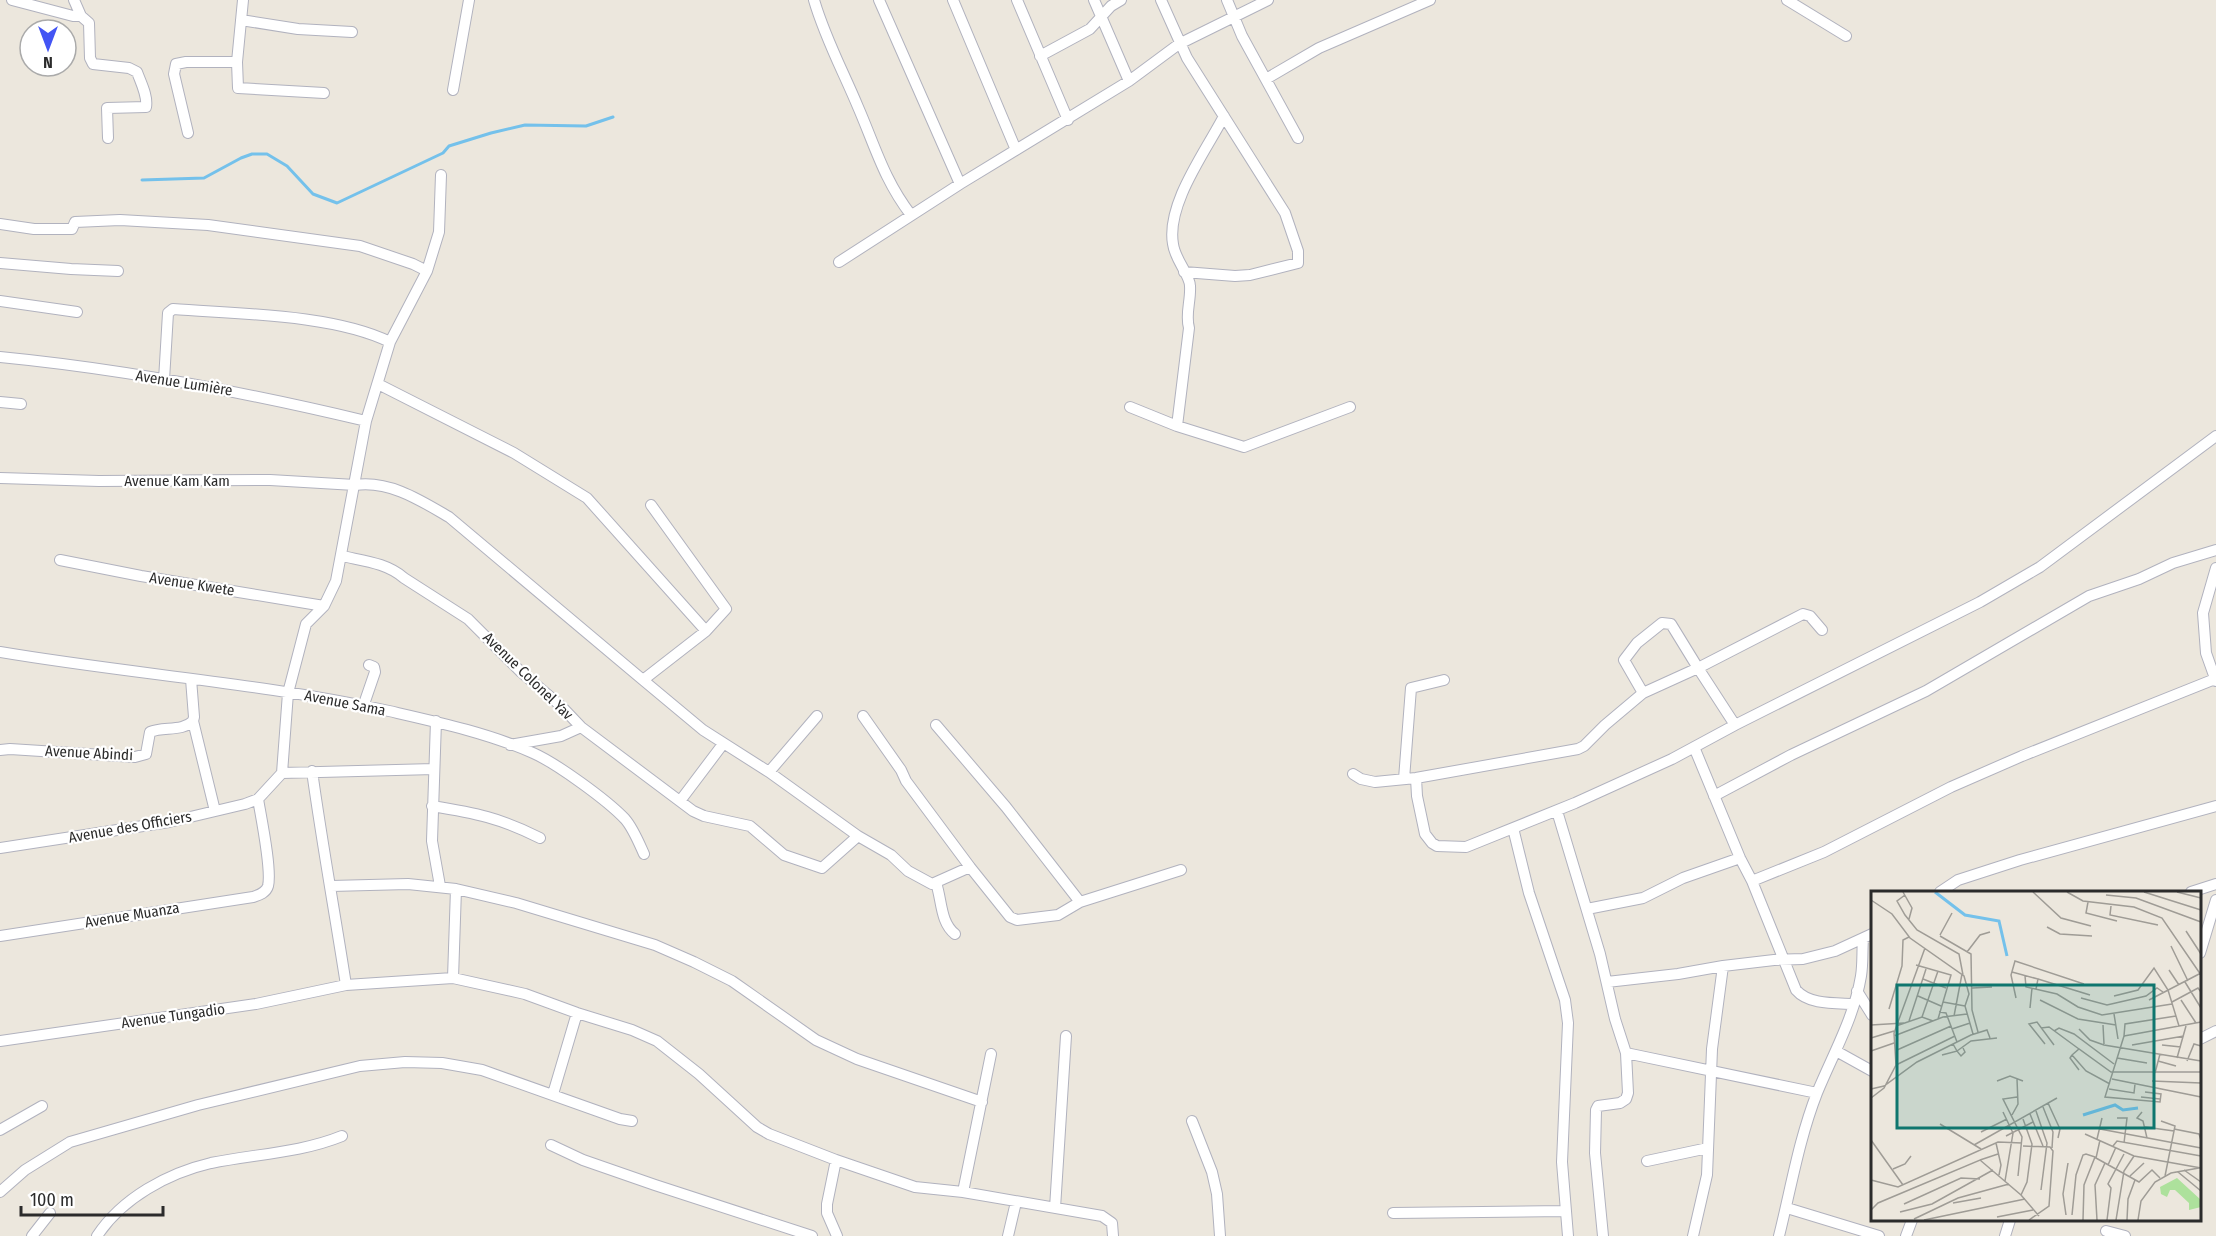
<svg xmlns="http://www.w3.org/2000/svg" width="2216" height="1236" font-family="'Fira Sans Condensed',sans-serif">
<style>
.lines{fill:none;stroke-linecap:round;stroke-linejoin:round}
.stream{stroke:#74c1eb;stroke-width:3}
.minor-casing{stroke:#b1b2be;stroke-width:12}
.minor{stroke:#fff;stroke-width:10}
.labels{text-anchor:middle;stroke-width:4.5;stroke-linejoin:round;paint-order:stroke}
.street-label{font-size:15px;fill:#2b2b2b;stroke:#fff}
.inset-river{fill:none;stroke:#74c1eb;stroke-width:3}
.inset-road{fill:none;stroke:#9f9c96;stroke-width:1.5}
.view{fill:#0f766e;fill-opacity:0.15;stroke:#0f766e;stroke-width:3}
.inset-edge{fill:none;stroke:#2b2b2b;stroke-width:3}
</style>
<rect width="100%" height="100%" fill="#ece7dd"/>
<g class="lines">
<path class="stream" d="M142 180 204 178 241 158 252 154H267L287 166 313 194 337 203 443 153 449 146 491 133 525 125 586 126 613 117"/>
<defs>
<path id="minor" d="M12 0 73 16H81
M74 0 81 16 89 23 90 58 93 64 129 68 137 72C141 83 148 96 146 107L107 108 108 138
M243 0 237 62 238 88 324 93
M814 0C825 38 843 71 858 107 875 146 884 180 911 215
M879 0 960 184
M953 0 1016 150
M1017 0 1068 120
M1094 0 1129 81
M1161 0 1187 58 1285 213 1298 251V263L1250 275 1235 276 1184 272
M1227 0 1242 36 1298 138
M1787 0 1846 36
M241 20 298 29 352 32
M1040 56 1090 29 1111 6 1121 0
M1266 79 1319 48 1430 0
M453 90 469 0
M188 133 174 74 176 64 186 62H237
M0 224 34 229H72L75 222 120 220 208 225 360 246 413 264 427 271 390 342 366 421 336 581 324 606 306 624 288 693 282 773 258 799 245 804 169 822 0 848
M839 262 960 184 1129 81 1179 44 1268 0
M0 263 71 269 118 271
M427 271 439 232 441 175
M0 301 77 312
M0 357C123 369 245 392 366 421
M164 380 168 313 173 309C238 314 333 314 390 342
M378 384 514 453 587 498 706 631
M0 402 21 404
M1130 407 1177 426 1244 447 1350 407
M1177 426 1189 328C1185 314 1191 301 1190 286 1190 275 1175 260 1173 244 1166 204 1206 151 1224 116
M0 478 99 481 270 480 355 485C389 480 420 500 449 517L643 680 706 631 726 609 651 505
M342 556C364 561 387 563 404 578L468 619 521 672 561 706 581 727 693 811 704 816 750 826 784 855 822 868 858 836
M60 560 141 576 324 606
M2216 568 2203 613 2206 653 2216 681
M0 652C130 674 261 683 389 711 437 722 488 733 533 753 556 763 607 800 625 819 633 828 639 843 644 854
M191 679 194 717 193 721 215 811
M643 680 703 730 769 772 858 836 891 855 908 871 932 884 970 867
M1643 693 1624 660 1637 643 1662 623 1671 624 1698 668 1803 614 1810 616 1822 630
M364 704 375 672 374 667 369 665
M863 716 901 770 906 781 970 867 1010 917 1017 920 1058 915 1080 902 1006 807 936 725
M436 721 432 841 440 886
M510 745 561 736 581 727
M1694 747 1740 858 1752 881 1796 990C1809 1005 1835 1003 1854 1004
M0 750 10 749 135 757 146 754 150 732C163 726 182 732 193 721
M312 771C322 843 335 914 346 985
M769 772 817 716
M282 773 434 769
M1353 774 1361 779 1375 782 1416 778 1578 749 1584 746 1605 725 1643 693 1698 668 1735 725
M1416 778 1417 796 1425 834 1432 843 1437 846 1466 847 1575 803 1672 759 1735 725 1980 602 2040 567 2216 436
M1404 779 1411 688 1444 680
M1714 796 1791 755 1926 691 2089 596 2139 579 2173 563 2216 550
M680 801 723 744
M432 806C475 813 501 818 540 838
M1557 811 1600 954 1615 1019 1626 1053 1628 1093 1626 1099 1620 1103 1598 1106 1596 1110 1595 1153 1603 1236
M1513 828 1529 893 1565 1000 1568 1023 1562 1162 1568 1236
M1752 881 1824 852 1951 787 2022 756 2215 679
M936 883C942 900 940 922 955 934
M331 886 408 884 456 889 516 903 655 945 694 962 732 981 816 1040 857 1059 982 1102
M1940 892 1958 880 2020 860 2216 806
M2191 892 2216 884
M1080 902 1181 870
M1587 909 1643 898 1683 878 1740 858
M0 936 253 897C259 895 266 893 268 886 272 870 261 817 258 799
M2200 953 2216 900
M453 978 456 889
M1607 982 1678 974 1723 966 1774 960 1803 959 1835 951 1872 934
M1857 991 1872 1015
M2200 1039 2216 1031
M0 1041 256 1004 346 985 453 978 525 994 577 1013 632 1030 657 1041 699 1074 757 1127 769 1134 836 1160 915 1187 963 1192 1102 1216 1112 1223 1113 1236
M1836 1051 1872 1071
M1626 1053 1817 1093
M553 1094 577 1013
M1192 1121 1212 1172 1217 1194 1220 1236
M0 1130 42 1106
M551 1145 583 1160 655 1185 812 1236
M836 1160 827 1204V1213L837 1236
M1647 1161 1708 1148
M0 1192 25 1170 70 1142 198 1105 360 1066 405 1062 442 1063 482 1070 620 1119 632 1121
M963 1192 991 1054
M1055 1208 1066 1036
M1787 1208 1879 1236
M1393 1213 1565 1211
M2106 1231 2125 1236
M32 1236 50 1213
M97 1236C122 1198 168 1173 211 1163 255 1154 300 1153 342 1136
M1008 1236 1016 1202
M1693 1236 1707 1175 1712 1049 1723 966
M1779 1236C1791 1188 1799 1139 1817 1093 1833 1054 1854 1018 1861 976 1863 964 1862 951 1863 939
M1906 1236 1912 1220
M2005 1236 2010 1220"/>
</defs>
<use href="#minor" class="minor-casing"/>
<use href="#minor" class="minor"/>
</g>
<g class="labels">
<g class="street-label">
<text transform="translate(184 383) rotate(9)" y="5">Avenue Lumière</text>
<text x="177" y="486">Avenue Kam Kam</text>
<text transform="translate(192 584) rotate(9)" y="5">Avenue Kwete</text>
<text transform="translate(528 676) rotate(44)" y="5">Avenue Colonel Yav</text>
<text transform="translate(345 703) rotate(11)" y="5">Avenue Sama</text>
<text transform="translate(89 753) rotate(3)" y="5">Avenue Abindi</text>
<text transform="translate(130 827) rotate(-10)" y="5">Avenue des Officiers</text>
<text transform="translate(132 915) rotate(-9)" y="5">Avenue Muanza</text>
<text transform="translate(173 1016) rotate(-8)" y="5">Avenue Tungadio</text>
</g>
</g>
<g transform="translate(1871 891)">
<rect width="330" height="330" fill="#ece7dd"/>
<path d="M306 287 330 309V316L318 319V312L304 299H299L296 306 290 303 289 296Z" fill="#ade19c"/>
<path class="inset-river" d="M64 1 94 24 128 30 136 65M212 224 244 214 252 219 267 217"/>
<path class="inset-road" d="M32 1 41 17 38 28M162 1 190 27 220 35M196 1 212 10 263 16 291 27 330 84M273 1 330 19M306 1 330 7M34 4 26 10 34 24 46 39 88 63 92 84M235 4 265 7 330 31M0 9 21 23 39 47 93 85 98 103 94 115 102 143M217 11 215 22 246 30M240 15 239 24 287 34M176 36 189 43 221 45M315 40 330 63M69 44 81 22M69 45 100 63 101 119 107 141M300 55 317 90M96 61 109 44 119 41M45 74 80 84 67 128M298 79 308 94M141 81 167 88 165 98M154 85 155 96 186 103 207 116 231 124 301 113M52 88 75 97M167 88 219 104M314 91 330 117M101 97 121 96M47 105 70 115M243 105 267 99 283 77 297 99 308 135M145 107 140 84 144 70 213 93M210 107 236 114 275 105 286 97 292 101M169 109 207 128 245 134M278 109 330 82M310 109 325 132M72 111 94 115M301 111 327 97 330 101M159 117 161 97M18 118 31 75 32 49 38 46M68 121 75 122 86 151M243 123 247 148M83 125 91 83M51 126 67 80M38 130 55 78M0 134 33 132M232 134 233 153M25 135 51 126 62 130M170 137 178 136 208 158M81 138 99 132M208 138 219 149 233 154 330 170M183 140 188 137 203 143 243 173M23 145 72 126 96 123M253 145 234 206 289 211 290 203 274 201M253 145 330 131M253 145 254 133 305 125M0 147 23 140M82 153 86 160 100 150 126 147M174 153 158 133 166 131 183 154M261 154 313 145M291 154 310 156M26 159 80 135M0 160 23 152M71 164 86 160 90 165 94 161 92 157M201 164 208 158 240 181H330M201 164 215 180 239 193M201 164 199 167 208 179M246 167 276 172M306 167 315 135M287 170 305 175M316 170 323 153 330 155M25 174 84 145M284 182 289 163M241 188 330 206M126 190 139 185 152 190M281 190 330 192M0 198 13 195 46 171 100 144 116 139 119 147M238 198 263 202 264 193M146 206 132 208 151 246 147 285M270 206 289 208M0 207 13 197 25 174 23 142 54 57M177 212 189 238 187 247M172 216 182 241 181 257M165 220 176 252 170 299M132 221 142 242 134 290M271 221 266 227 272 230 276 247M159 223 172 255M141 224 147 213 146 188M246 227H256L253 252M290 230 304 235 294 285M69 233 110 258M274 236 303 240M229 238 330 257M303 238 328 243 330 249M110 241 136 228M214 243 263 265 330 277M135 245 162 231M226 248 231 227M0 249 32 294M229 249 225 267 268 291 281 279 289 287M125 252 130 274 128 284M103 254 186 207M152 255 179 256 182 260 178 315 158 329M242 255 246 250 330 265M109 269 127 263M237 274 245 256M22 278 34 273 40 265M313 279 330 291M307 281 330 300M259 285 273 272M0 289 27 296 127 251 151 252M150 304 156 291 161 253 152 228M82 312 110 307M33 313 90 287 109 288M0 319 7 312 109 269 150 304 168 325M29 321 61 313 122 279M195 324 192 303 197 272M201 324 205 284 212 264 215 263 224 266 213 294 212 329M126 326 162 319M43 328 87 307 138 293M53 329 154 308M226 329 224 294 234 272M236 329 240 297 237 293 253 263M245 329 253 280 263 265M256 329 257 308 264 289M267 329 270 310 284 291 300 282 328 277"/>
<path class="view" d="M26 94H283V237H26Z"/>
<rect width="330" height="330" class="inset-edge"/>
</g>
<g transform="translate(48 48) rotate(180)"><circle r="28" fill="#ffffff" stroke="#aaaaaa" stroke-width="1.5"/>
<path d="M0-4.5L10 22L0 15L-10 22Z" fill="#4355f4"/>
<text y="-9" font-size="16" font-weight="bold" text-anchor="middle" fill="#2b2b2b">N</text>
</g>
<path d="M21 1206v9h142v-9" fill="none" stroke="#2b2b2b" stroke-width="3"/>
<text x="30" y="1206" font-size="18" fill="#2b2b2b" stroke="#ffffff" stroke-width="4.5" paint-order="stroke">100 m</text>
</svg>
